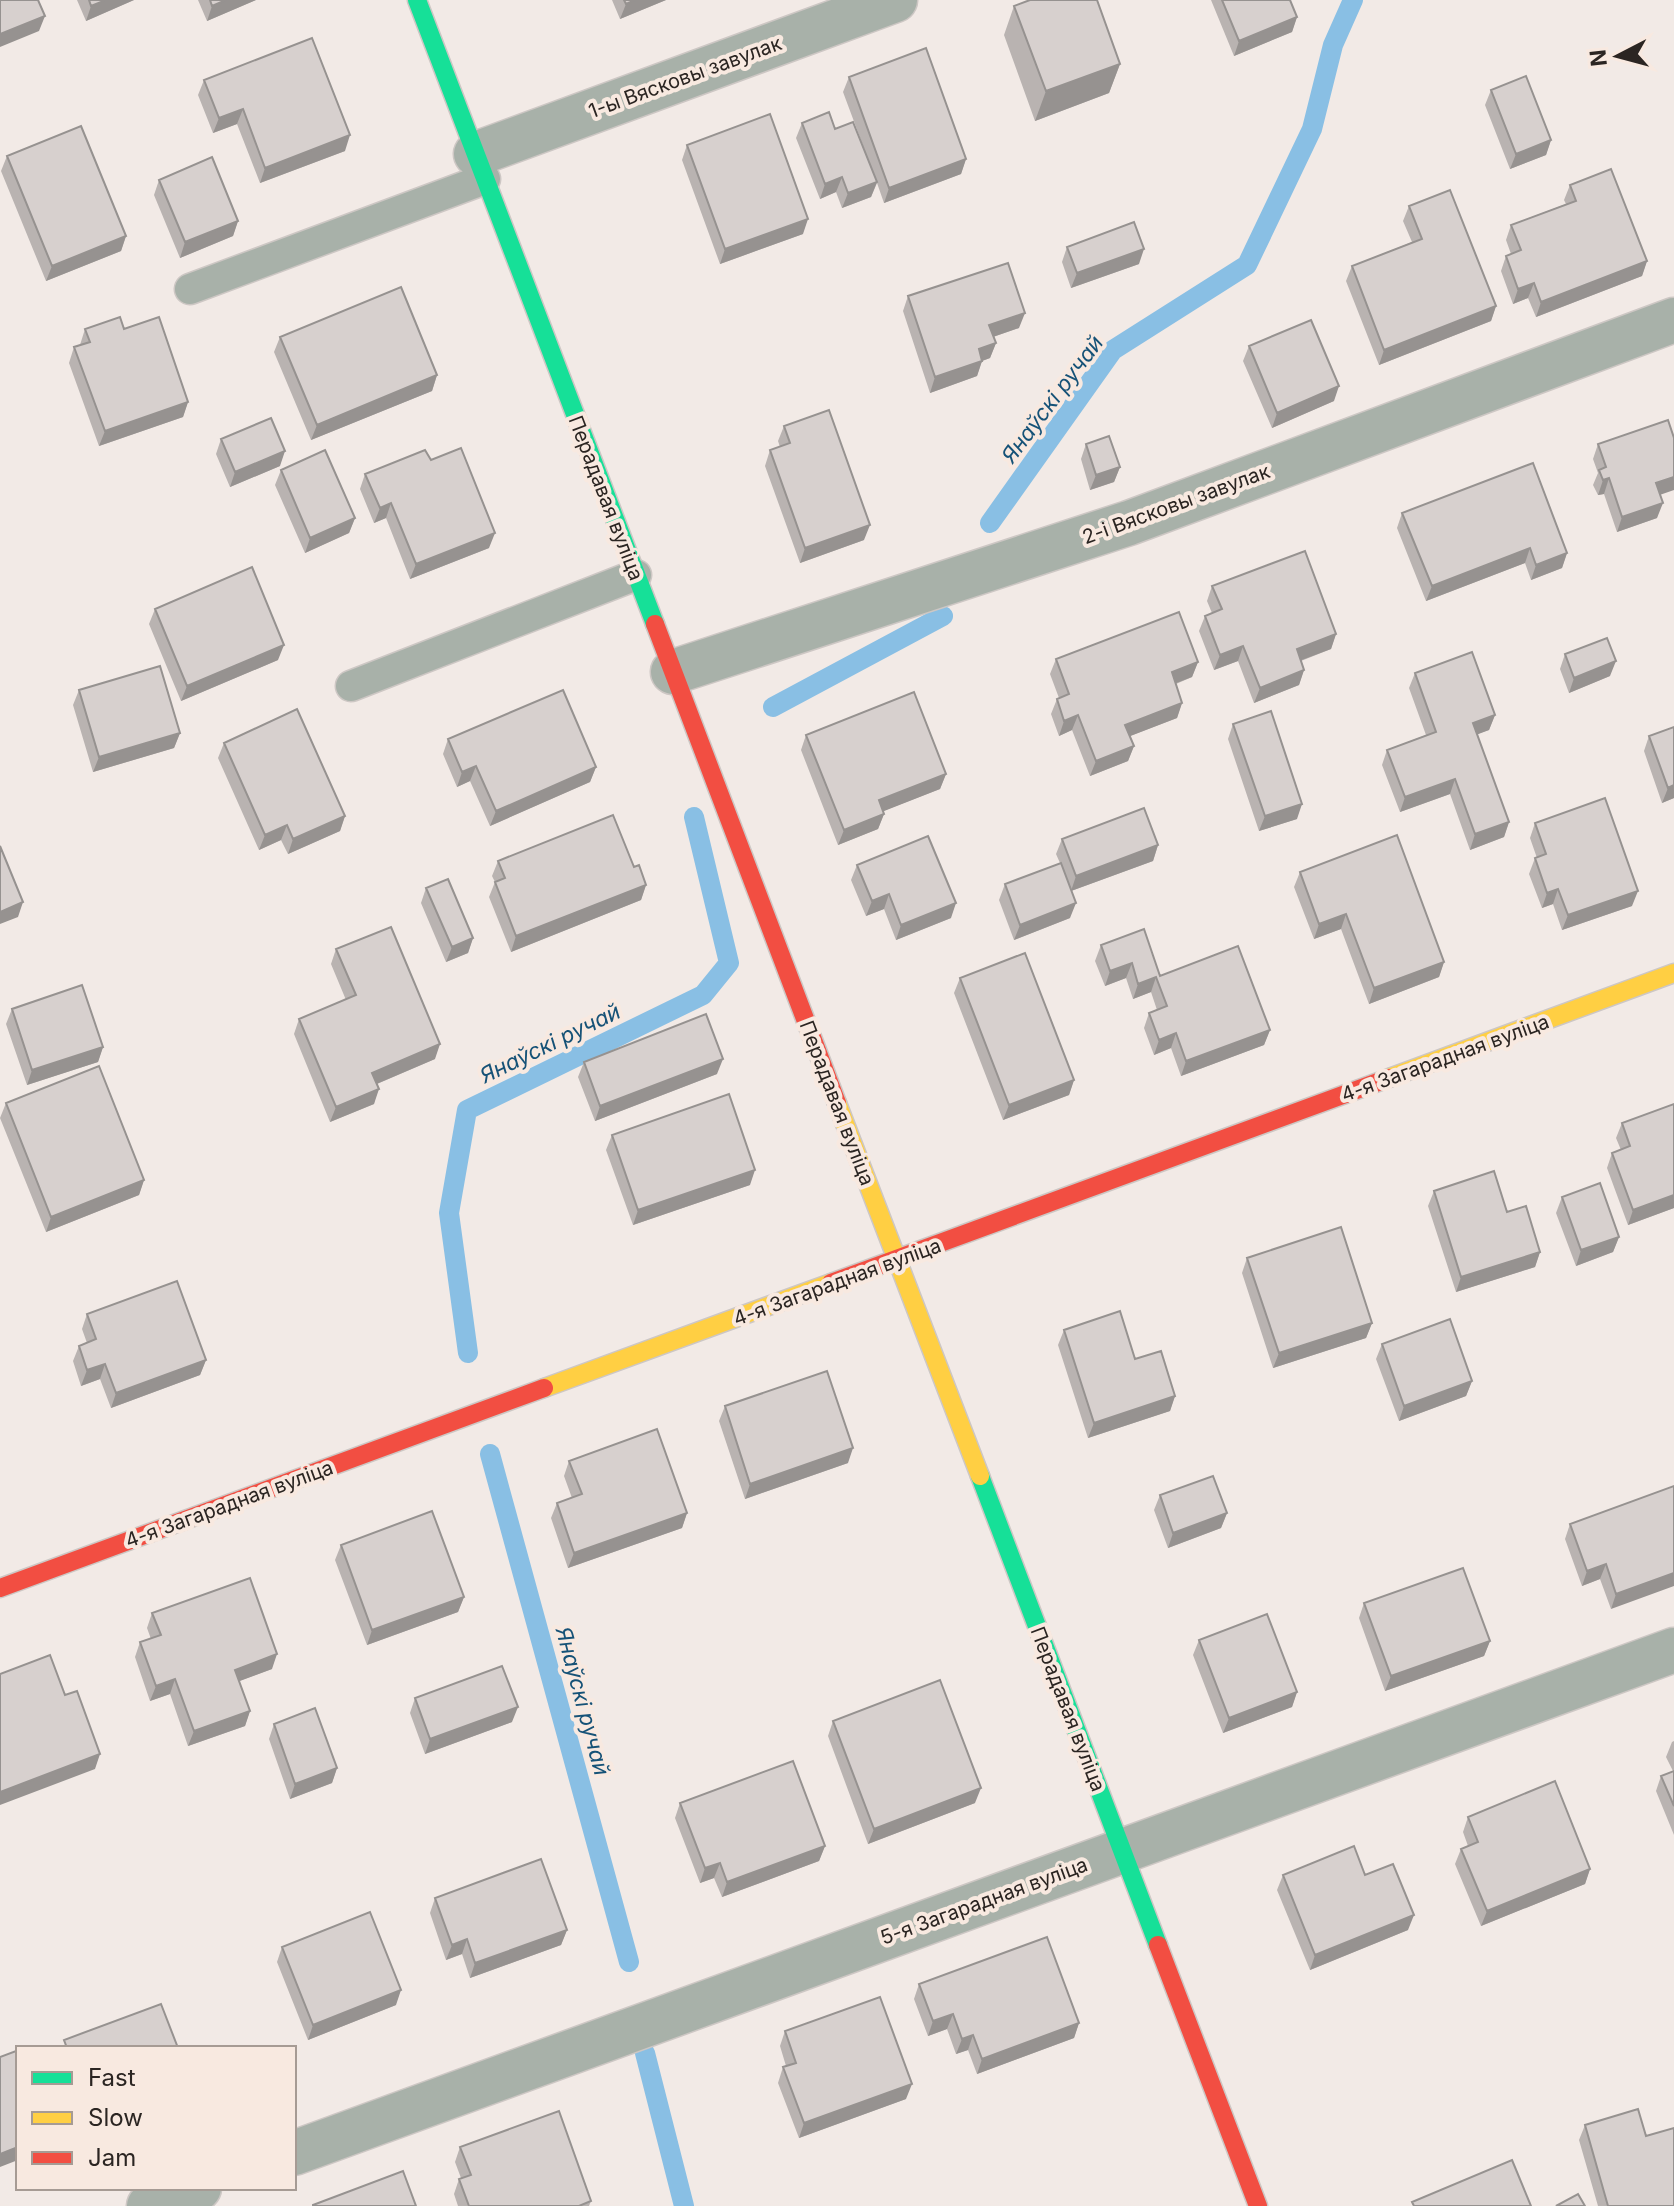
<svg xmlns="http://www.w3.org/2000/svg" width="1674" height="2206" font-family="Inter,sans-serif">
<style>
.lines{fill:none;stroke-linecap:round;stroke-linejoin:round}
.stream{stroke:#89bfe4;stroke-width:20}
.lane-casing{stroke:#cdc7c4;stroke-width:33}
.street-casing{stroke:#cdc7c4;stroke-width:47}
.fast-casing{stroke:#cdc7c4;stroke-width:21}
.slow-casing{stroke:#cdc7c4;stroke-width:21}
.jam-casing{stroke:#cdc7c4;stroke-width:21}
.lane{stroke:#a8b1a9;stroke-width:30}
.street{stroke:#a8b1a9;stroke-width:44}
.fast{stroke:#16e098;stroke-width:18}
.slow{stroke:#ffcf43;stroke-width:18}
.jam{stroke:#f24e42;stroke-width:18}
.wall{fill:#b9b3b1}
.shaded-wall{fill:#969290}
.building{fill:#d7d0ce;stroke:#969290;stroke-width:2}
.labels{text-anchor:middle;stroke-width:8;stroke-linejoin:round;paint-order:stroke}
.street-label{font-size:20px;fill:#2b2522;stroke:#f8e9e0}
.water-label{font-size:22px;font-style:italic;fill:#165277;stroke:#f8e9e0}
</style>
<rect width="100%" height="100%" fill="#f2eae6"/>
<g class="lines">
<path class="stream" d="M990 523 1113 350 1247 265 1312 129 1333 45 1353 0
M773 707 943 616
M468 1353 449 1213 467 1110 703 995 729 963 694 817
M490 1454 629 1962
M645 2053 684 2206"/>
<defs>
<path id="lane" d="M190 289 485 179
M351 686 636 575"/>
<path id="street" d="M476 154 895 0
M673 672 1129 523 1674 320
M294 2153 1674 1650
M149 2206 199 2188"/>
<path id="fast" d="M417 0 655 624
M980 1476 1158 1945"/>
<path id="slow" d="M1389 1078 1674 973
M837 1103 980 1476
M544 1388 831 1283"/>
<path id="jam" d="M655 624 837 1103
M831 1283 1389 1078
M0 1588 544 1388
M1158 1945 1258 2206"/>
</defs>
<use href="#lane" class="lane-casing"/>
<use href="#street" class="street-casing"/>
<use href="#fast" class="fast-casing"/>
<use href="#slow" class="slow-casing"/>
<use href="#jam" class="jam-casing"/>
<use href="#lane" class="lane"/>
<use href="#street" class="street"/>
<use href="#fast" class="fast"/>
<use href="#slow" class="slow"/>
<use href="#jam" class="jam"/>
</g>
<path class="wall" d="M77 0H134L86 21Z
M198 0H256L207 21Z
M612 0H666L620 19Z
M1211 0H1290L1297 17 1292 32 1234 56Z
M1014 6 1120 64 1109 93 1035 121 1004 35Z
M849 77 966 159 961 174 884 203 877 183 871 197 842 208 836 192 820 199 796 138 802 123 835 129 865 151 843 92Z
M204 80 345 151 260 183 237 124 213 133 198 95Z
M1491 90 1551 140 1546 155 1510 169 1485 105Z
M687 145 803 234 720 264 682 160Z
M7 156 126 236 121 251 46 281 1 171Z
M159 180 238 221 233 236 180 258 154 195Z
M1570 185 1647 261 1642 276 1536 317 1528 298 1513 304 1501 271 1506 256 1511 254 1506 240 1511 225 1566 204 1564 200Z
M1409 206 1496 306 1491 321 1379 365 1346 281 1352 266 1412 242 1403 221Z
M1067 247 1139 264 1071 288 1062 262Z
M908 296 1019 328 993 337 996 343 990 358 982 361 977 376 930 393 903 311Z
M85 329H124L188 402 183 417 99 446 69 363 74 347 80 345Z
M280 337 437 375 432 391 311 440 274 352Z
M1249 346 1334 401 1272 428 1243 361Z
M784 426 864 540 800 563 765 466 770 450 780 447 778 441Z
M221 439 280 466 230 487 216 454Z
M1086 444 1120 467 1114 482 1090 490 1081 459Z
M1598 444 1660 495 1657 518 1617 532 1604 494 1598 495 1593 485 1598 473 1593 459Z
M431 460 489 548 410 579 386 518 374 523 360 489 365 474Z
M281 470 355 518 349 533 305 553 275 485Z
M1402 513 1567 553 1562 568 1531 580 1525 563 1426 601 1397 528Z
M1212 586 1336 634 1331 649 1301 661 1304 670 1299 685 1254 703 1238 661 1214 670 1199 631 1205 616 1212 613 1207 601Z
M155 609 278 660 181 701 149 624Z
M1565 654 1610 676 1569 693 1560 669Z
M1056 659 1198 662 1192 677 1176 684 1182 703 1177 718 1130 736 1134 746 1128 761 1090 776 1072 730 1059 736 1051 714 1057 699 1059 698 1050 674Z
M1415 673 1495 715 1489 730 1477 734 1509 822 1504 837 1470 850 1450 794 1400 812 1382 765 1387 750 1426 735 1409 688Z
M79 690 180 733 174 748 93 772 73 705Z
M1233 724 1297 819 1259 831 1228 739Z
M806 735 946 774 940 789 883 811 884 814 878 829 838 845 801 750Z
M1649 736 1674 798 1662 803 1644 751Z
M448 739 596 767 590 782 490 826 470 781 457 787 443 754Z
M224 743 345 816 340 831 288 854 281 840 259 850 218 758Z
M1535 823 1632 906 1562 930 1553 904 1542 908 1529 874 1535 858H1537L1530 838Z
M1062 839 1158 845 1153 861 1071 891 1070 918 1014 940 999 900 1005 884 1060 863 1056 854Z
M498 861 634 867 646 885 641 900 511 952 489 897 495 882 492 876Z
M857 865 951 918 896 940 884 909 866 916 851 880Z
M1300 872 1444 962 1439 977 1369 1004 1341 929 1314 939 1294 887Z
M426 888 473 938 468 953 446 962 421 903Z
M1101 945 1270 1030 1264 1045 1181 1076 1171 1048 1154 1055 1144 1028 1149 1013 1157 1010 1151 992 1133 999 1126 978 1105 986 1095 961Z
M336 949 435 1059 377 1084 374 1104 330 1122 294 1034 299 1019 346 1000 331 964Z
M960 978 1074 1080 1069 1095 1003 1120 954 993Z
M12 1009 103 1047 98 1062 27 1085 6 1024Z
M584 1062 717 1074 595 1121 578 1077Z
M6 1103 144 1180 139 1195 46 1232 0 1118Z
M1674 1104V1208L1628 1225 1607 1168 1612 1153 1621 1150 1616 1138 1622 1123Z
M612 1135 750 1185 633 1225 606 1150Z
M1434 1191 1507 1212 1540 1252 1535 1267 1456 1292 1428 1206Z
M1562 1197 1619 1237 1613 1252 1576 1266 1556 1213Z
M1247 1258 1372 1323 1366 1338 1273 1368 1242 1273Z
M87 1314 206 1360 200 1375 111 1408 100 1379 81 1386 73 1361 79 1346 87 1343 82 1329Z
M1064 1330 1135 1359 1175 1396 1170 1411 1088 1438 1058 1345Z
M1382 1344 1472 1381 1466 1396 1399 1421 1376 1359Z
M725 1406 848 1463 745 1499 719 1421Z
M569 1461 687 1513 682 1528 568 1568 551 1518 557 1503 572 1498 564 1476Z
M1674 1486 1611 1609 1600 1579 1582 1586 1565 1539 1570 1524Z
M1160 1495 1227 1513 1221 1528 1168 1548 1154 1510Z
M341 1545 464 1597 458 1612 367 1645 335 1560Z
M1364 1603 1490 1641 1484 1656 1385 1691 1359 1618Z
M152 1613 272 1669 239 1681 250 1711 245 1726 188 1746 170 1694 150 1701 135 1657 140 1642 151 1639 147 1628Z
M1199 1640 1297 1692 1292 1707 1223 1733 1193 1655Z
M415 1698 512 1722 425 1754 410 1713Z
M833 1721 975 1803 868 1844 828 1736Z
M274 1724 337 1768 332 1783 290 1799 269 1739Z
M1674 1741V1835L1656 1791 1661 1776 1673 1771 1666 1757 1672 1742Z
M680 1803 825 1846 819 1861 722 1897 714 1878 700 1883 675 1818Z
M1468 1817 1590 1869 1585 1884 1481 1926 1455 1864 1461 1849 1468 1846 1463 1832Z
M1283 1875 1408 1930 1310 1970 1277 1890Z
M435 1898 567 1930 561 1945 470 1978 462 1954 446 1960 430 1913Z
M282 1947 396 2005 308 2040 277 1962Z
M919 1984 1079 2023 1074 2038 977 2074 968 2050 956 2054 947 2029 928 2036 914 1999Z
M785 2031 906 2099 799 2138 778 2083 783 2067 786 2066 780 2046Z
M1585 2125 1646 2136 1674 2206H1598L1579 2140Z
M460 2147 591 2201 589 2206H458L454 2194 459 2179 461 2178 455 2162Z"/>
<path class="shaded-wall" d="M106 0H134L86 21 91 6Z
M226 0H256L207 21 212 6Z
M635 0H666L620 19 626 4Z
M45 16 39 31 0 47V34Z
M1297 17 1292 32 1234 56 1239 41Z
M1120 64 1109 93 1035 121 1046 91Z
M243 109 237 124 213 133 219 118Z
M350 135 345 151 260 183 265 168Z
M1551 140 1546 155 1510 169 1516 154Z
M966 159 961 174 884 203 889 188Z
M842 177 836 192 820 199 825 184Z
M877 182 871 197 842 208 848 193Z
M808 219 803 234 720 264 725 249Z
M238 221 233 236 180 258 185 242Z
M126 236 121 251 46 281 52 266Z
M1144 249 1139 264 1071 288 1077 273Z
M1647 261 1642 276 1536 317 1541 302Z
M1534 283 1528 298 1513 304 1518 289Z
M1496 306 1491 321 1379 365 1384 350Z
M1025 313 1019 328 984 340 989 325Z
M996 343 990 358 974 364 982 361 977 376 930 393 935 377 979 349Z
M437 375 432 391 311 440 317 425Z
M1339 386 1334 401 1272 428 1277 413Z
M188 402 183 417 99 446 105 431Z
M285 451 280 466 230 487 235 472Z
M1120 467 1114 482 1090 490 1096 475Z
M1674 477V490L1651 498 1656 483Z
M1609 478 1604 494 1598 495 1603 480Z
M391 503 386 518 374 523 380 508Z
M1663 503 1657 518 1617 532 1622 517Z
M355 518 349 533 305 553 310 538Z
M870 525 864 540 800 563 805 548Z
M495 533 489 548 410 579 416 564Z
M1530 548 1525 563 1426 601 1432 586Z
M1567 553 1562 568 1531 580 1536 565Z
M1336 634 1331 649 1291 664 1297 649Z
M284 645 278 660 181 701 187 686Z
M1243 646 1238 661 1214 670 1220 655Z
M1616 661 1610 676 1569 693 1574 678Z
M1198 662 1192 677 1166 687 1172 672Z
M1304 670 1299 685 1254 703 1260 688Z
M1182 703 1177 718 1120 740 1125 725Z
M1078 715 1072 730 1059 736 1064 721Z
M1495 715 1489 730 1468 738 1473 723Z
M180 733 174 748 93 772 99 757Z
M1134 746 1128 761 1090 776 1096 761Z
M476 766 470 781 457 787 462 772Z
M596 767 590 782 490 826 496 811Z
M946 774 940 789 874 815 879 800Z
M1455 779 1450 794 1400 812 1405 797Z
M1674 785V798L1662 803 1668 788Z
M1302 804 1297 819 1259 831 1265 816Z
M884 814 878 829 838 845 844 830Z
M345 816 340 831 288 854 293 839Z
M1509 822 1504 837 1470 850 1475 834Z
M287 825 281 840 259 850 265 835Z
M1158 845 1153 861 1071 891 1076 876Z
M646 885 641 900 511 952 516 936Z
M1558 889 1553 904 1542 908 1547 893Z
M1638 891 1632 906 1562 930 1568 915Z
M889 894 884 909 866 916 872 901Z
M23 902 18 917 0 924V912Z
M956 903 951 918 896 940 901 925Z
M1076 903 1070 918 1014 940 1020 925Z
M1346 914 1341 929 1314 939 1319 924Z
M473 938 468 953 446 962 452 947Z
M1444 962 1439 977 1369 1004 1374 988Z
M1132 963 1126 978 1105 986 1110 971Z
M1156 977 1151 992 1133 999 1138 984Z
M1270 1030 1264 1045 1181 1076 1186 1061Z
M1176 1033 1171 1048 1154 1055 1159 1040Z
M440 1044 435 1059 367 1088 372 1073Z
M103 1047 98 1062 27 1085 32 1070Z
M723 1059 717 1074 595 1121 600 1106Z
M1074 1080 1069 1095 1003 1120 1009 1105Z
M379 1089 374 1104 330 1122 336 1107Z
M755 1170 750 1185 633 1225 638 1210Z
M144 1180 139 1195 46 1232 51 1217Z
M1674 1195V1208L1628 1225 1633 1210Z
M1619 1237 1613 1252 1576 1266 1581 1250Z
M1540 1252 1535 1267 1456 1292 1461 1277Z
M1372 1323 1366 1338 1273 1368 1279 1353Z
M206 1360 200 1375 111 1408 116 1393Z
M105 1364 100 1379 81 1386 87 1370Z
M1472 1381 1466 1396 1399 1421 1404 1406Z
M1175 1396 1170 1411 1088 1438 1094 1423Z
M853 1448 848 1463 745 1499 750 1484Z
M687 1513 682 1528 568 1568 574 1553Z
M1227 1513 1221 1528 1168 1548 1173 1533Z
M1606 1564 1600 1579 1582 1586 1587 1571Z
M1674 1573V1586L1611 1609 1616 1594Z
M464 1597 458 1612 367 1645 372 1630Z
M1490 1641 1484 1656 1385 1691 1391 1676Z
M277 1654 272 1669 229 1685 235 1670Z
M175 1679 170 1694 150 1701 156 1686Z
M1297 1692 1292 1707 1223 1733 1229 1718Z
M518 1707 512 1722 425 1754 430 1739Z
M250 1711 245 1726 188 1746 194 1731Z
M100 1754 95 1769 0 1805V1792Z
M337 1768 332 1783 290 1799 295 1784Z
M981 1788 975 1803 868 1844 874 1829Z
M825 1846 819 1861 722 1897 727 1882Z
M720 1863 714 1878 700 1883 705 1868Z
M1590 1869 1585 1884 1481 1926 1487 1911Z
M1414 1915 1408 1930 1310 1970 1315 1955Z
M567 1930 561 1945 470 1978 475 1963Z
M467 1939 462 1954 446 1960 452 1945Z
M401 1990 396 2005 308 2040 313 2025Z
M953 2014 947 2029 928 2036 933 2021Z
M1079 2023 1074 2038 977 2074 982 2059Z
M973 2035 968 2050 956 2054 962 2039Z
M912 2084 906 2099 799 2138 804 2123Z
M18 2147V2160L0 2167V2154Z"/>
<path class="building" d="M0 0H38L45 16 0 34Z
M89 0H106L91 6Z
M210 0H226L212 6Z
M624 0H635L626 4Z
M1030 0H1097L1120 64 1046 91 1014 6Z
M1222 0H1290L1297 17 1239 41Z
M312 38 350 135 265 168 243 109 219 118 204 80Z
M926 48 966 159 889 188 849 77Z
M1526 76 1551 140 1516 154 1491 90Z
M829 112 835 129 853 122 877 182 848 193 842 177 825 184 802 123Z
M770 114 808 219 725 249 687 145Z
M81 126 126 236 52 266 7 156Z
M212 157 238 221 185 242 159 180Z
M1611 169 1647 261 1541 302 1534 283 1518 289 1506 256 1521 250 1511 225 1576 201 1570 185Z
M1450 190 1496 306 1384 350 1352 266 1422 239 1409 206Z
M1134 222 1144 249 1077 273 1067 247Z
M1008 263 1025 313 989 325 996 343 979 349 982 361 935 377 908 296Z
M401 287 437 375 317 425 280 337Z
M120 317 124 329 159 317 188 402 105 431 74 347 90 342 85 329Z
M1311 320 1339 386 1277 413 1249 346Z
M829 410 870 525 805 548 770 450 790 443 784 426Z
M271 418 285 451 235 472 221 439Z
M1668 420 1674 438V477L1656 483 1663 503 1622 517 1609 478 1603 480 1599 470 1606 467 1598 444Z
M1109 436 1120 467 1096 475 1086 444Z
M461 448 495 533 416 564 391 503 380 508 365 474 425 450 431 460Z
M325 450 355 518 310 538 281 470Z
M1533 463 1567 553 1536 565 1530 548 1432 586 1402 513Z
M1305 551 1336 634 1297 649 1304 670 1260 688 1243 646 1220 655 1205 616 1222 609 1212 586Z
M252 567 284 645 187 686 155 609Z
M1179 612 1198 662 1172 672 1182 703 1125 725 1134 746 1096 761 1078 715 1064 721 1057 699 1069 694 1056 659Z
M1607 638 1616 661 1574 678 1565 654Z
M1472 652 1495 715 1473 723 1509 822 1475 834 1455 779 1405 797 1387 750 1436 732 1415 673Z
M160 666 180 733 99 757 79 690Z
M563 690 596 767 496 811 476 766 462 772 448 739Z
M914 692 946 774 879 800 884 814 844 830 806 735Z
M297 709 345 816 293 839 287 825 265 835 224 743Z
M1271 711 1302 804 1265 816 1233 724Z
M1674 727V785L1668 788 1649 736Z
M1605 798 1638 891 1568 915 1558 889 1547 893 1535 858 1546 854 1535 823Z
M1144 808 1158 845 1076 876 1062 839Z
M613 815 634 867 639 865 646 885 516 936 495 882 505 878 498 861Z
M1397 835 1444 962 1374 988 1346 914 1319 924 1300 872Z
M928 836 956 903 901 925 889 894 872 901 857 865Z
M0 846 23 902 0 912Z
M1061 863 1076 903 1020 925 1005 884Z
M448 879 473 938 452 947 426 888Z
M391 927 440 1044 372 1073 379 1089 336 1107 299 1019 356 995 336 949Z
M1144 929 1160 976 1238 946 1270 1030 1186 1061 1176 1033 1159 1040 1149 1013 1167 1006 1156 977 1138 984 1132 963 1110 971 1101 945Z
M1025 953 1074 1080 1009 1105 960 978Z
M82 985 103 1047 32 1070 12 1009Z
M706 1014 723 1059 600 1106 584 1062Z
M99 1066 144 1180 51 1217 6 1103Z
M729 1094 755 1170 638 1210 612 1135Z
M1674 1104V1195L1633 1210 1612 1153 1630 1146 1622 1123Z
M1494 1171 1507 1212 1526 1206 1540 1252 1461 1277 1434 1191Z
M1600 1183 1619 1237 1581 1250 1562 1197Z
M1341 1227 1372 1323 1279 1353 1247 1258Z
M177 1281 206 1360 116 1393 105 1364 87 1370 79 1346 96 1339 87 1314Z
M1120 1311 1135 1359 1161 1351 1175 1396 1094 1423 1064 1330Z
M1450 1319 1472 1381 1404 1406 1382 1344Z
M827 1371 853 1448 750 1484 725 1406Z
M657 1429 687 1513 574 1553 557 1503 582 1494 569 1461Z
M1213 1476 1227 1513 1173 1533 1160 1495Z
M1674 1486V1573L1616 1594 1606 1564 1587 1571 1570 1524Z
M432 1511 464 1597 372 1630 341 1545Z
M1463 1568 1490 1641 1391 1676 1364 1603Z
M250 1578 277 1654 235 1670 250 1711 194 1731 175 1679 156 1686 140 1642 161 1635 152 1613Z
M1267 1614 1297 1692 1229 1718 1199 1640Z
M50 1655 65 1695 77 1691 100 1754 0 1792V1674Z
M502 1666 518 1707 430 1739 415 1698Z
M940 1680 981 1788 874 1829 833 1721Z
M315 1708 337 1768 295 1784 274 1724Z
M793 1761 825 1846 727 1882 720 1863 705 1868 680 1803Z
M1674 1771V1806L1661 1776Z
M1555 1781 1590 1869 1487 1911 1461 1849 1478 1842 1468 1817Z
M1354 1846 1365 1875 1393 1864 1414 1915 1315 1955 1283 1875Z
M541 1859 567 1930 475 1963 467 1939 452 1945 435 1898Z
M370 1912 401 1990 313 2025 282 1947Z
M1047 1937 1079 2023 982 2059 973 2035 962 2039 953 2014 933 2021 919 1984Z
M880 1997 912 2084 804 2123 783 2067 796 2063 785 2031Z
M161 2004 178 2048H67L64 2040Z
M16 2051 18 2057V2147L0 2154V2057Z
M1638 2109 1646 2136 1674 2128V2206H1608L1585 2125Z
M559 2111 591 2201 579 2206H469L459 2179 471 2175 460 2147Z
M1512 2160 1531 2206H1414L1412 2202Z
M403 2171 416 2206H313V2205Z
M1578 2194 1585 2206H1556Z"/>
<g class="labels">
<g class="street-label">
<text transform="translate(685 77) rotate(-20)" y="7">1-ы Вясковы завулак</text>
<text transform="translate(606 498) rotate(69)" y="7">Перадавая вуліца</text>
<text transform="translate(1176 504) rotate(-20)" y="7">2-і Вясковы завулак</text>
<text transform="translate(1445 1058) rotate(-20)" y="7">4-я Загарадная вуліца</text>
<text transform="translate(837 1103) rotate(69)" y="7">Перадавая вуліца</text>
<text transform="translate(837 1282) rotate(-20)" y="7">4-я Загарадная вуліца</text>
<text transform="translate(229 1504) rotate(-20)" y="7">4-я Загарадная вуліца</text>
<text transform="translate(1068 1709) rotate(69)" y="7">Перадавая вуліца</text>
<text transform="translate(984 1901) rotate(-20)" y="7">5-я Загарадная вуліца</text>
</g>
<g class="water-label">
<text transform="translate(1052 399) rotate(-53)" y="8">Янаўскі ручай</text>
<text transform="translate(550 1043) rotate(-26)" y="8">Янаўскі ручай</text>
<text transform="translate(583 1701) rotate(75)" y="8">Янаўскі ручай</text>
</g>
</g>
<rect x="16" y="2046" width="280" height="144" fill="#f8e9e0" stroke="#a69b94" stroke-width="2"/>
<rect x="32" y="2072" width="40" height="12" fill="#16e098" stroke="#a69b94" stroke-width="2"/>
<text x="88" y="2086" font-size="24" fill="#2b2522">Fast</text>
<rect x="32" y="2112" width="40" height="12" fill="#ffcf43" stroke="#a69b94" stroke-width="2"/>
<text x="88" y="2126" font-size="24" fill="#2b2522">Slow</text>
<rect x="32" y="2152" width="40" height="12" fill="#f24e42" stroke="#a69b94" stroke-width="2"/>
<text x="88" y="2166" font-size="24" fill="#2b2522">Jam</text>
<g transform="translate(1618 56) rotate(264)" stroke="#f8e9e0" stroke-width="6" paint-order="stroke">
<path d="M0-6L14 30L0 20L-14 30Z" fill="#2b2522"/>
<text y="-12" font-size="22" font-weight="bold" text-anchor="middle" fill="#2b2522">N</text>
</g>
</svg>
